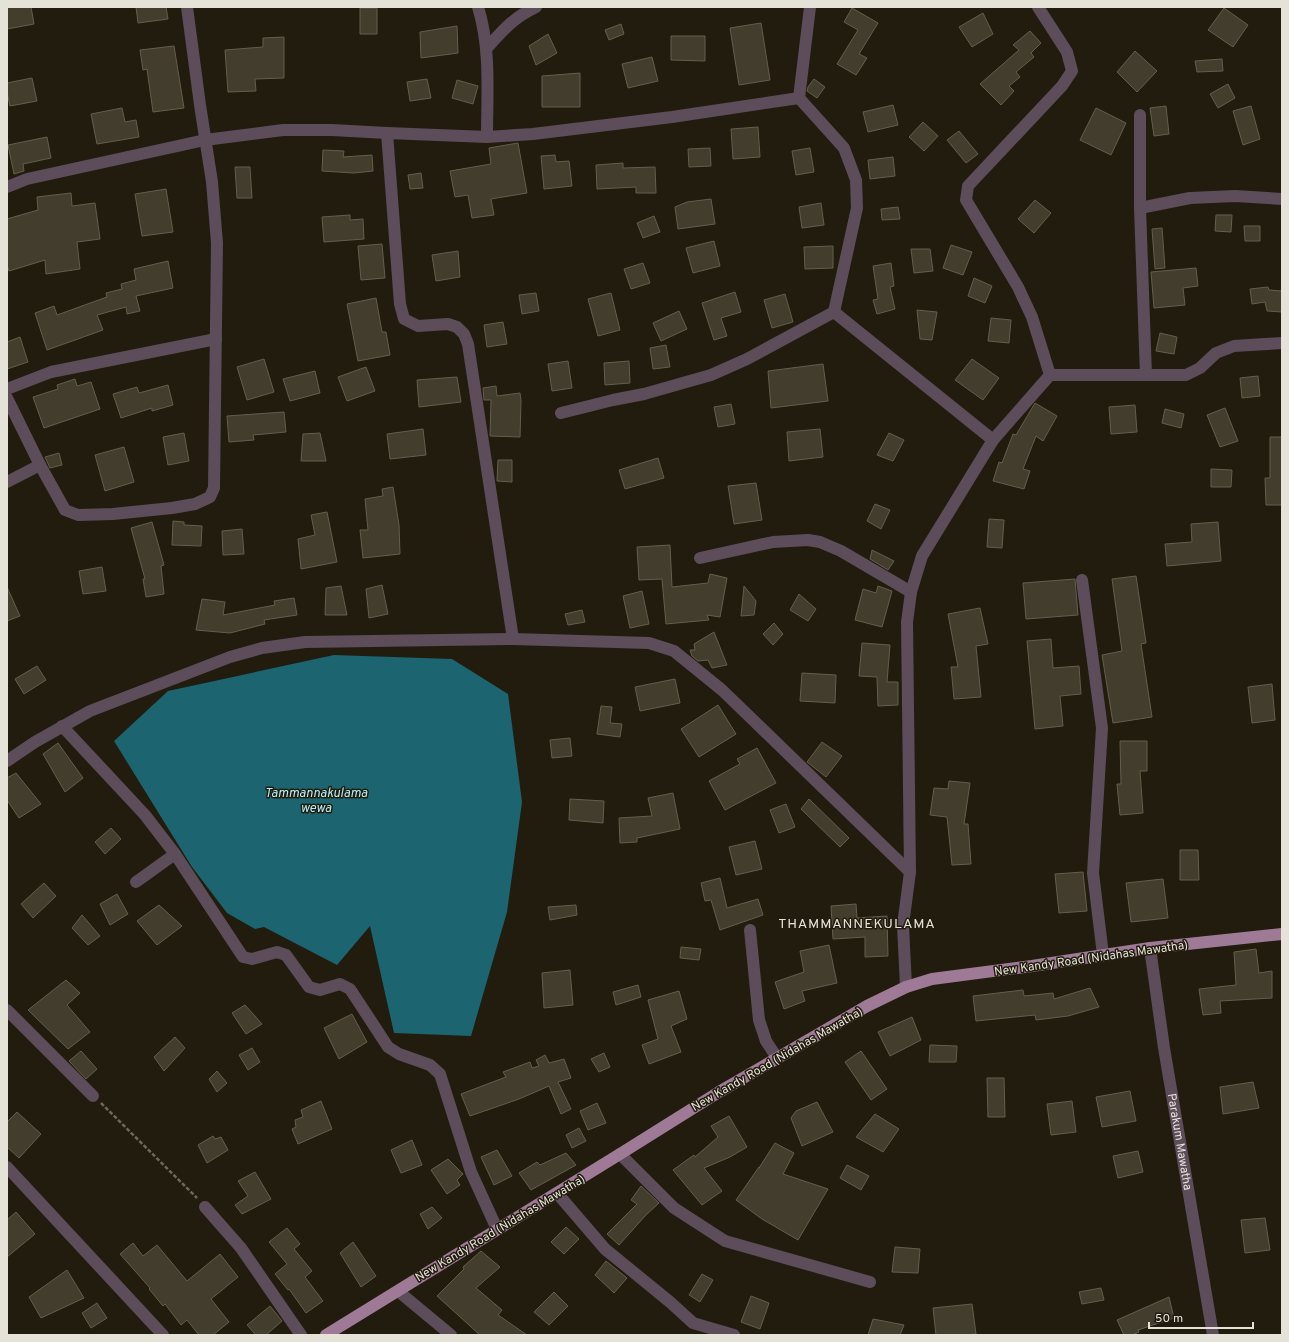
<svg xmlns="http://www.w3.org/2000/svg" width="1289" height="1342" font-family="Overpass,sans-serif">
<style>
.water{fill:#1c6470}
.building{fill:#433d2e;stroke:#645e4d}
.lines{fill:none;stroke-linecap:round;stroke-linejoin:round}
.path{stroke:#6d685c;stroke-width:2.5;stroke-dasharray:4 2;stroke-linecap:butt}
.minor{stroke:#5d4c5a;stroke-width:12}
.major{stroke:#9e7a97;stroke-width:12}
.labels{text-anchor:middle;stroke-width:3;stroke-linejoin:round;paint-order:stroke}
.street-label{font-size:12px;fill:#e5e2d8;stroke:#221c0e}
.water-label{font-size:13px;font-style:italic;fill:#b4eef9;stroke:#221c0e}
.quarter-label{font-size:14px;letter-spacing:1px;fill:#e5e2d8;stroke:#221c0e}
</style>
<rect width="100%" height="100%" fill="#221c0e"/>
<path class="water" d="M334 655 452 659 508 694 522 802 507 912 471 1036 394 1033 370 926 337 965 264 927 255 929 227 913 192 867 114 741 168 691Z"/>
<path class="building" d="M7 7H31L34 24 7 29Z
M136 7H166L168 19 138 23Z
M360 8H377V34H360Z
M852 8 878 23 859 54 867 58 856 75 837 64 858 30 844 22Z
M1224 8 1248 25 1233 47 1208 30Z
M983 13 993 34 972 47 959 27Z
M761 23 770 80 739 85 730 28Z
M621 24 624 34 609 40 605 30Z
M457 26 458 53 421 58 420 32Z
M1030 31 1041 43 1031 53 1034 57 1016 72 1020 77 1009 86 1014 91 1001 105 980 84 1019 50 1013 45Z
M548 34 557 53 536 65 529 46Z
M671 36H705V61L671 60Z
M284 37V78L255 79 256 91 228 92 225 50 263 47V38Z
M174 46 184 108 153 112 147 69 143 70 140 50Z
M1135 51 1157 71 1137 92 1117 72Z
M652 57 658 81 628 88 622 64Z
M1222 59 1223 71 1197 72 1195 61Z
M580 73V107H542V76Z
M32 78 37 101 10 106 7 92V83Z
M427 79 431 98 410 101 407 82Z
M814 79 825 87 817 98 807 91 808 87Z
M457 80 478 86 473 104 452 98Z
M1228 84 1235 98 1218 108 1210 94Z
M893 105 898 125 868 132 863 112Z
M1166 106 1169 134 1154 136 1150 108Z
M1251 106 1260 139 1243 145 1233 111Z
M122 108 125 122 136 120 139 137 97 144 91 114Z
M1096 108 1126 123 1111 155 1080 140Z
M923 122 938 136 924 151 909 137Z
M758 127 760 157 733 159 731 129Z
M959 131 978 154 966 163 947 140Z
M47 137 51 158 23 164 24 171 14 174 8 145Z
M518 143 527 193 491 199 494 215 472 218 468 195 455 197 450 171 491 164 489 148Z
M710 148 711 166 689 167 688 149Z
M810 148 814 172 796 175 792 151Z
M323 150 344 151 343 157 372 155 373 171 354 173 322 171Z
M555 155 556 162 569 161 572 186 544 189 541 156Z
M893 157 895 176 870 179 868 160Z
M623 163V168L655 167 656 193H636V187L597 189 596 165Z
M235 167H250L252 198H237Z
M421 173 423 188 410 189 408 175Z
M166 189 173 232 142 236 135 194Z
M71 193 72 206 95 203 100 239 77 242 80 269 46 274 45 260 9 271 7 265V219L38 210 37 197Z
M711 199 715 224 678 229 675 207 687 202Z
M1035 200 1051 213 1034 233 1018 219Z
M821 203 824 225 802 228 799 207Z
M898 207 900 219 882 220 881 209Z
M350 215V220L363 219 364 239 324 242 322 217Z
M1216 215H1232L1231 232 1215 231Z
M654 216 660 232 643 238 637 223Z
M1244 226H1260V241H1245Z
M1162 228 1165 268 1155 269 1152 229Z
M714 241 720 266 693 273 686 248Z
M382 244 385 278 361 280 358 246Z
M951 245 972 252 963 275 943 268Z
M833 246V268L805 269 804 247Z
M911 249H930L933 271 914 273Z
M458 251 460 277 436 281 432 255Z
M168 261 173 288 136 296 140 311 127 314 126 307 97 315 103 330 47 350 35 313 54 306 57 315 107 297 106 293 122 289 121 284 136 280 134 269Z
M643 263 650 283 631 289 624 269Z
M891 263 894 286 890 287 895 309 877 314 873 300 878 299 873 266Z
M1196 268 1198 286 1183 288 1185 305 1154 308 1151 272Z
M974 278 992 286 985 303 968 296Z
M1268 287 1269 290 1282 291V312L1267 311 1265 302 1252 304 1250 289Z
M735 292 741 312 721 318 727 336 714 340 702 303Z
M536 293 539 311 522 314 519 295Z
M611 293 620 330 598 336 588 299Z
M785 294 793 322 772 328 764 300Z
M376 298 382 332H386L390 355 358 361 347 304Z
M917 310 937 312 932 340 920 339Z
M679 311 687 329 661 341 653 323Z
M991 318 1011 320 1009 343 988 341Z
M503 322 507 344 487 347 484 325Z
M1160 333 1177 337 1174 354 1156 351Z
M20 337 28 362 7 369V342Z
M666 345 670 367 653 369 650 348Z
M264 359 274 392 247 400 237 367Z
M972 359 999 378 983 400 955 380Z
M568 361 572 388 552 391 548 364Z
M629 361 630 383 605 385 604 363Z
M823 364 828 401 771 408 768 371Z
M366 367 375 391 347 401 338 377Z
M315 371 320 393 290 401 283 379Z
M1258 376 1260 396 1242 398 1240 378Z
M457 377 461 402 419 407 417 380Z
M75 379 77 386 91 382 100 409 44 428 33 397 58 389 57 385Z
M168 385 173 405 152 411V408L121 418 113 394 137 387 139 393Z
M496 386 497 396 520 393 521 401 520 437 490 436 491 400H484L483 388Z
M1035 403 1057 416 1043 441 1036 436 1023 469 1030 471 1024 489 993 481 999 462 1002 463 1013 434 1016 435Z
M731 404 735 424 718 427 714 407Z
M1135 405 1137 432 1111 434 1109 407Z
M1225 408 1238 441 1220 447 1207 415Z
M1165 409 1184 414 1181 428 1162 423Z
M284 412 286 432 253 435 254 440 229 442 227 416Z
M423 429 426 455 390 459 387 434Z
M820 429 823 457 789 461 787 432Z
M184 433 189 461 168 465 163 437Z
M320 433 326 461H301L303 434Z
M889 433 904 440 893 461 877 455Z
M1270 437H1282V505H1266L1265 478H1270Z
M124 447 134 482 105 491 95 455Z
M59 453 62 465 50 468 45 457Z
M658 458 664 478 625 489 619 470Z
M498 460H512V482L497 481Z
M1211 469 1232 470 1231 487H1211Z
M756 483 762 520 734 524 728 486Z
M393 487 399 525 400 554 363 558 360 530H368L365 499 383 496 382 489Z
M875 504 890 510 881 529 867 521Z
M327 512 337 562 301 569 298 539 315 535 311 515Z
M989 519 1004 520 1002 548 987 547Z
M173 521 184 522V525L202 526 201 546 172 545Z
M152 522 164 565 161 566 164 594 146 597 143 579H145L131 528Z
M1218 522 1221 561 1167 566 1165 544 1192 542 1191 524Z
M242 529 244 554 223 555 222 531Z
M670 545 672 587 708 583 710 574 727 578 720 617 707 615 709 620 666 624 662 579 639 580 637 547Z
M872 550 894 561 888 570 870 559Z
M102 567 106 591 83 594 79 571Z
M1136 576 1146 643 1141 644 1152 717 1113 723 1102 655 1122 651 1112 579Z
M1075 579 1078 615 1026 619 1023 583Z
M382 585 388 614 369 618 366 589Z
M341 586 347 615H325L326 588Z
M744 586 756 601 754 615 741 616Z
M878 586 892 591 882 627 855 620 863 589 876 593Z
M7 587 20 616 7 621Z
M642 591 649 624 630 628 623 596Z
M799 594 816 609 808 621 790 610Z
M294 598 297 615 264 620 265 624 230 633 196 630 202 599 225 602 223 615 275 605 274 601Z
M980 608 988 644 976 646 981 697 954 699 951 667H958L948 614Z
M582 610 585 622 568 625 565 614Z
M774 623 783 634 773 645 763 634Z
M714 632 727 665 712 668 708 660 698 661 692 656 690 650H695L694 644Z
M1051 639 1053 668 1079 666 1081 694 1060 696 1063 726 1035 729 1027 641Z
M862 643 890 645 887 682H898V705L878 706 877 677 859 676Z
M37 666 46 680 24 694 15 679Z
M802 673 836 675 835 703 800 701Z
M675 679 680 703 640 711 635 687Z
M1272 684 1275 720 1252 723 1248 687Z
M718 705 736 734 699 757 681 729Z
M601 706 612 707 610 723 622 724 620 737 597 734Z
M570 738 572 756 552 758 550 740Z
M1120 741H1147V771H1140L1143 813 1120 815 1117 784H1121Z
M822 742 842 756 826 777 807 762Z
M58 743 83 778 65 792 43 754Z
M757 748 776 783 725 810 709 781 740 764 737 759Z
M16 773 41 804 19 818 7 800V778Z
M949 781 970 783 964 824H968L971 864 952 865 947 817 930 815 934 788 948 789Z
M673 793 680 829 637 838V842L620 843 619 818 652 816 648 798Z
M570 799 604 801 603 823 569 820Z
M809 799 849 838 840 847 801 809Z
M786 804 795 827 779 833 770 810Z
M111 828 121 839 105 854 95 842Z
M755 841 762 869 736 875 729 847Z
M1180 850H1198L1199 880H1180Z
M1083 872 1087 911 1059 913 1055 874Z
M720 878 727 908 758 899 763 915 720 930 711 900 705 901 701 883Z
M1163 879 1168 918 1131 922 1126 883Z
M44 883 56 896 33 918 21 904Z
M117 894 128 914 110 925 100 904Z
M856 904 857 918 887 916 888 956 865 957V937L833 939 831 906Z
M159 905 182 926 157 945 137 921Z
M576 905 577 915 550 920 548 907Z
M82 915 100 936 88 945 72 928Z
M829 945 837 983 802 991 805 1001 784 1009 775 982 804 972 800 951Z
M681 947 701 949 699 960 680 958Z
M1256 949 1259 973 1272 971V998L1220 1001 1221 1013 1203 1015 1199 989 1236 985 1234 952Z
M570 970 573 1005 544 1008 542 973Z
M66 980 80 993 67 1005 90 1032 68 1049 28 1010Z
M638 985 641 997 616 1005 613 992Z
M1090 988 1099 1007 1068 1016 1036 1020 1035 1015 976 1021 973 996 1023 990 1024 996 1053 993 1054 999Z
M679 991 687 1019 671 1026 681 1052 649 1064 642 1045 658 1039 648 1000Z
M245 1005 262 1024 246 1034 232 1013Z
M352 1014 367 1042 339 1059 324 1028Z
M912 1017 921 1040 890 1056 878 1032Z
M175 1037 185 1048 164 1071 154 1057Z
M930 1045 957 1046 956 1062H929Z
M252 1048 260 1062 248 1070 239 1055Z
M81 1051 97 1069 86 1079 69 1061Z
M861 1051 887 1089 871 1100 845 1062Z
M604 1053 610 1067 599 1072 591 1059Z
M545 1055 549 1063 564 1059 571 1078 558 1082 571 1109 561 1114 549 1086 519 1099 470 1116 461 1094 506 1077 503 1072 530 1062 532 1068 539 1066 536 1060Z
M217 1071 227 1083 217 1092 209 1079Z
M987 1078H1004L1005 1117H988Z
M1253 1082 1259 1108 1223 1114 1220 1087Z
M1130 1091 1136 1121 1102 1127 1096 1097Z
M321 1101 332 1129 298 1144 292 1129 296 1127 295 1120 303 1117 301 1110Z
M1072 1101 1076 1132 1051 1135 1047 1104Z
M817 1102 833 1132 802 1146 791 1118 796 1111Z
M597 1103 606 1123 588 1130 580 1111Z
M17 1112 41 1134 19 1158 7 1147V1122Z
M875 1114 899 1129 883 1152 856 1137Z
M729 1116 747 1147 730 1157 704 1168 722 1191 702 1205 673 1170 694 1155 695 1157 718 1137 711 1126Z
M579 1128 586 1141 572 1148 566 1135Z
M213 1136 215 1139 221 1137 228 1150 207 1163 198 1145Z
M412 1140 422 1165 401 1173 391 1150Z
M775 1143 794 1153 783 1174 828 1189 798 1240 762 1219 736 1200 759 1167V1168Z
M497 1150 512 1176 494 1185 481 1157Z
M1138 1151 1143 1172 1118 1178 1113 1156Z
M566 1153 576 1165 531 1190 519 1173 537 1162 540 1165Z
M448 1159 463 1174 457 1180 460 1185 447 1194 431 1170Z
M847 1165 869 1176 861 1190 840 1178Z
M255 1172 271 1199 242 1214 235 1205 248 1196 238 1181Z
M641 1186 659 1203 646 1215 619 1245 607 1234 637 1204 631 1200Z
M432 1207 442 1218 428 1229 420 1214Z
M16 1212 35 1234 7 1257V1220Z
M1265 1218 1270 1250 1245 1253 1241 1220Z
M566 1227 579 1239 564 1254 551 1242Z
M287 1228 300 1244 294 1249 312 1271 305 1277 323 1301 306 1313 289 1289 288 1290 275 1274 287 1264 269 1242Z
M353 1242 376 1276 361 1287 340 1253Z
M133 1243 143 1256 157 1245 187 1281 220 1254 238 1277 211 1299 229 1322 213 1335H199L187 1320 181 1325 165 1304 163 1306 149 1289 150 1288 120 1254Z
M895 1247 920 1249 918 1273 892 1272Z
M481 1251 500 1267 476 1288 502 1310 498 1315 527 1335H480L437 1296 464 1269 463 1267Z
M606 1261 627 1278 614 1293 595 1275Z
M67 1270 84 1298 41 1318 29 1297Z
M702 1274 713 1280 700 1302 689 1295Z
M1101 1288 1104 1300 1082 1304 1079 1292Z
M554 1292 568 1306 549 1325 534 1312Z
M751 1296 769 1303 760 1329 741 1322Z
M1169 1297 1174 1318 1138 1330 1139 1332 1132 1335H1124L1117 1320Z
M97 1303 107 1318 91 1328 82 1313Z
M972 1304 976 1334 964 1335H936L933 1308Z
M270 1306 282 1321 266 1335H256L247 1325Z
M873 1319 904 1325 900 1335H868Z"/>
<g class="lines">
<path class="path" d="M101 1103 197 1198"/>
<g class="minor">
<path d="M478 7C491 49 487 93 487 137"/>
<path d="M1038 7 1067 52 1072 71 1062 86 968 186 966 200 1018 287 1032 317 1050 375"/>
<path d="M487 48C504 29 513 18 536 7"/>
<path d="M1140 115V208L1146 375"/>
<path d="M387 133 400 304 404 319 418 326 448 324 457 327 464 334 468 344 513 639"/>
<path d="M7 187 27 179 205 140 283 130H332L387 133 487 137 533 134 672 117 799 98"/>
<path d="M1140 208 1190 198 1235 196 1282 199"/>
<path d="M834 312 993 440"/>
<path d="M7 389 51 372 216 339"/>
<path d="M7 398 40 465 65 510 78 515 113 514 172 508 195 504 210 497 214 488 217 243 212 182 200 105 187 7"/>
<path d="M561 413 613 400 644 394 711 375 747 359 834 312 857 208 856 180 844 148 799 98 810 7"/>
<path d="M7 482 40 465"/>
<path d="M700 558 773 542 808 540 820 542 841 551 911 592"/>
<path d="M1082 580 1102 728 1093 873 1103 955"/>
<path d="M62 726 145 815 175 854 243 957 252 959 277 952 286 955 309 987 320 990 340 984 350 989 388 1047 399 1054 430 1065 440 1074 471 1172 497 1229"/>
<path d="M7 761 35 742 90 711 230 657 262 648 305 642 513 639 649 643 674 651 722 690 910 872"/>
<path d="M136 882 175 854"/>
<path d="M750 930 759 1020 766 1041 777 1058"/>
<path id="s1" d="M1150 948 1164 1048 1213 1335"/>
<path d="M906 987 903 925 910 872 907 622 911 592 922 556 993 440 1050 375H1186L1200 368 1216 353 1234 346 1282 343"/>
<path d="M7 1010 93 1096"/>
<path d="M620 1154 674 1208 725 1241 870 1282"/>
<path d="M7 1167 163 1335"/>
<path d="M557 1193 605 1249 670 1302 693 1323 734 1335"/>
<path d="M205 1207 241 1248 301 1335"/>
<path d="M398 1291 451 1335"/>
</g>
<path class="major" d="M326 1335 620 1154 719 1092 867 1006 906 987 932 979 1032 966 1150 948 1282 934"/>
</g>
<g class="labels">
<g class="street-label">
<text transform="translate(1091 958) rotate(-8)" y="4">New Kandy Road (Nidahas Mawatha)</text>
<text transform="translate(777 1059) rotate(-30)" y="4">New Kandy Road (Nidahas Mawatha)</text>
<text dy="4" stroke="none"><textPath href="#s1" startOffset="196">Parakum Mawatha</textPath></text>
<text transform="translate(500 1228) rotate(-31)" y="4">New Kandy Road (Nidahas Mawatha)</text>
</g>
<g class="water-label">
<text x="316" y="797">Tammannakulama<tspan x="316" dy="15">wewa</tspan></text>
</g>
<g class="quarter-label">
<text x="857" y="928">THAMMANNEKULAMA</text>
</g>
</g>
<rect width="1289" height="1342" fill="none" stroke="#e5e2d8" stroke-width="16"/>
<path d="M1149 1322v6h104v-6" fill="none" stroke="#e5e2d8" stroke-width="2"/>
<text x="1155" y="1322" font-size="12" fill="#e5e2d8" stroke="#221c0e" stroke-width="3" paint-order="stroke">50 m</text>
</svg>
